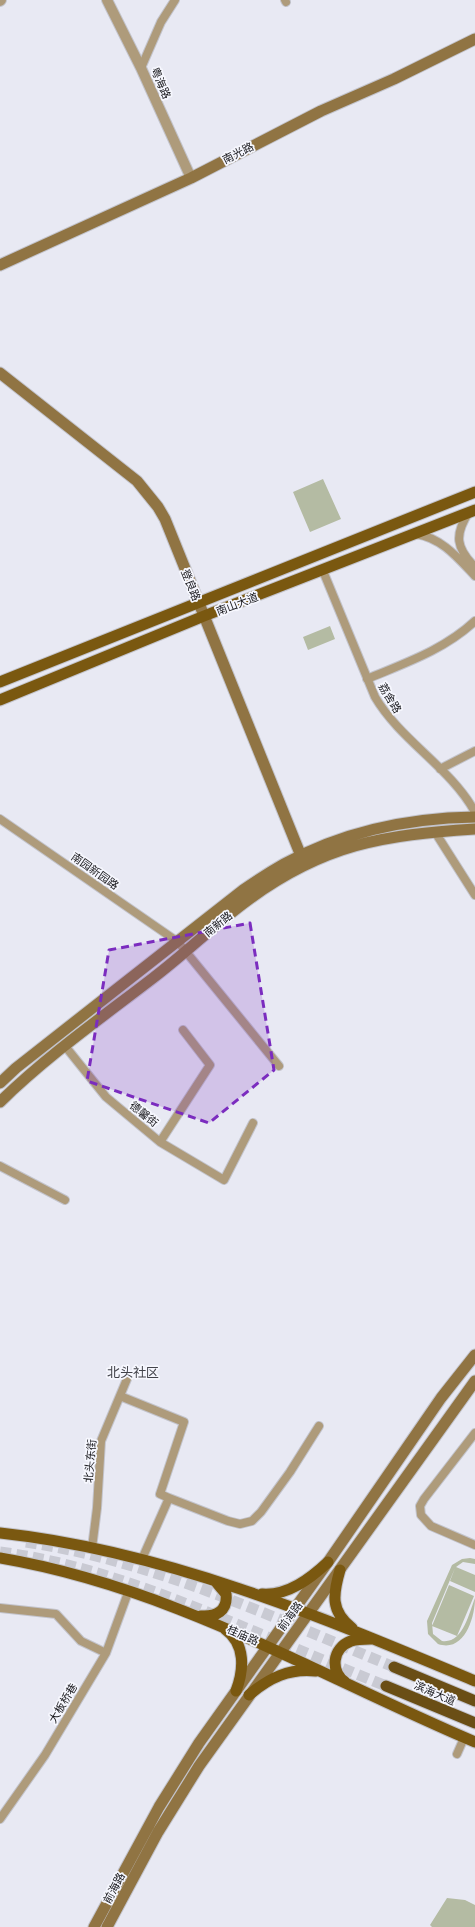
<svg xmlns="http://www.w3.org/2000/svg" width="475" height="1927" font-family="'Fira Sans Condensed','Noto Sans SC',sans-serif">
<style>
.green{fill:#b4bba3}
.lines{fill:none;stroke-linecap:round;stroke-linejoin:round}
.trunk-tunnel{stroke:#c9cad3;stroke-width:11;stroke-dasharray:11 5.5;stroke-linecap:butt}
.minor-casing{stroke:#c3c4cc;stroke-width:10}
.tertiary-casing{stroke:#c3c4cc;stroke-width:12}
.secondary-casing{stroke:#c3c4cc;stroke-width:13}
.primary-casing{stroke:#c3c4cc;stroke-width:13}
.trunk-casing{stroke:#c3c4cc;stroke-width:13}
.minor{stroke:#ae9b7b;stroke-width:8}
.tertiary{stroke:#ae9b7b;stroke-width:10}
.secondary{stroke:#907443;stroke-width:11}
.primary{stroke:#7a5810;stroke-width:11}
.trunk{stroke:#6a4e15;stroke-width:11}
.marked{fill:#7b2cbf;fill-opacity:0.2;stroke:#7b2cbf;stroke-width:3;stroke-dasharray:8 5;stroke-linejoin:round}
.labels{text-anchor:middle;stroke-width:3.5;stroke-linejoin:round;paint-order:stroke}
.street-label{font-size:11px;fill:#19191d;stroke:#f6f7fe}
.quarter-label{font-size:13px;fill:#42434a;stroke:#f6f7fe}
</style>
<rect width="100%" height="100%" fill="#e8e9f3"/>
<path class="green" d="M323 479 341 519 310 532 293 492Z
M330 626 335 639 308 650 303 637Z
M470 1558 475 1559V1564L463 1562 456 1567 475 1575V1592L450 1581 455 1568 432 1623 433 1634 442 1641C463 1644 469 1613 475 1598 475 1618 464 1653 438 1644L428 1634 427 1621 452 1565 462 1559Z
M449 1585 474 1596 457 1636 432 1626Z
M447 1898 465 1900 475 1905V1927H432L430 1925Z"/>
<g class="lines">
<path class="trunk-tunnel" d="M26 1542C155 1561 274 1618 394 1667
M0 1552C85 1563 167 1595 246 1628 292 1647 339 1667 386 1686"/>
<defs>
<path id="minor" d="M285 0 286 2
M141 68 161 22 175 0
M469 512C454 535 456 548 475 567
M416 534C442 538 458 558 475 576
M323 571 375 697C401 741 450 767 475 812
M367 679C405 663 444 650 475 621
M440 769 475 751
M0 819 178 942 279 1066
M435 832 475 895
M65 1046 106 1097 160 1142 224 1180 253 1123
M160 1142 210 1065 183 1030
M0 1166 65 1200
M120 1396 184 1422 160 1494 169 1498 142 1559
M475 1433 424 1499 420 1506 421 1515 431 1526 475 1545
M169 1498 228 1521 240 1524 252 1521 261 1512 290 1472 319 1426
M92 1548 97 1508 101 1441 127 1379
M0 1608 56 1614 81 1641 106 1653
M457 1754 464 1738
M0 1819 45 1755 106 1653 129 1590"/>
<path id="tertiary" d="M107 0 141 68 191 178
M0 1 1 0"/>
<path id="secondary" d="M0 265 191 178 321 111 394 79 475 39
M0 373 137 481 158 507 165 519 301 856
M0 1083 16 1068 243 890C256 881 270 872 284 864 342 832 409 818 475 817
M0 1102C47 1056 101 1018 153 978 186 953 215 924 248 900 324 844 383 835 475 829
M94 1927 159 1807 199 1743 328 1562 441 1398 475 1355
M107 1927 158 1832 199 1766 475 1381"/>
<path id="primary" d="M0 682 475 492
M0 700 204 616 475 510
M0 1533C166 1551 322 1617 475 1681
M0 1558C172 1587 317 1675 475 1742
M340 1570C333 1594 330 1611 352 1628
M262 1594C288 1596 311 1578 328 1562
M201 1616C216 1617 228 1611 226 1594L216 1582
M225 1629C246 1644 244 1670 236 1691
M345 1682C330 1671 332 1648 351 1641 357 1639 364 1639 370 1639
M249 1695C269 1678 289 1668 316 1671"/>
<path id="trunk" d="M394 1667 475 1701
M386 1686 475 1723"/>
</defs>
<use href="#minor" class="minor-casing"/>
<use href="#tertiary" class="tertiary-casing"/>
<use href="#secondary" class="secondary-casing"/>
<use href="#primary" class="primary-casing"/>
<use href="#trunk" class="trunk-casing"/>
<use href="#minor" class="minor"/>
<use href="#tertiary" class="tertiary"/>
<use href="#secondary" class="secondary"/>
<use href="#primary" class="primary"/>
<use href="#trunk" class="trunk"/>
</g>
<path class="marked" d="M250 923 274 1070 209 1123 87 1081 109 950Z"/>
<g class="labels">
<g class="street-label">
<text transform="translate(161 83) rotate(66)" y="4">粤海路</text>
<text transform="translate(238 153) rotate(-27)" y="4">南光路</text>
<text transform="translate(191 585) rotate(68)" y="4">登良路</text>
<text transform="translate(237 604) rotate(-21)" y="4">南山大道</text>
<text transform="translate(390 698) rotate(59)" y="4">荔舍路</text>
<text transform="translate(95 871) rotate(35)" y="4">南园新园路</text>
<text transform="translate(218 924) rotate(-39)" y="4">南新路</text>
<text transform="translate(144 1114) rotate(39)" y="4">德馨街</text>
<text transform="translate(90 1461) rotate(-85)" y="4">北头东街</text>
<text transform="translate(290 1616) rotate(-54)" y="4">前海路</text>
<text transform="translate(243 1635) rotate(24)" y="4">桂庙路</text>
<text transform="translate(435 1693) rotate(23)" y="4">滨海大道</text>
<text transform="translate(63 1703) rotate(-59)" y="4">大板桥巷</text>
<text transform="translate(114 1888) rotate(-62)" y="4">前海路</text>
</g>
<g class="quarter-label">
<text x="133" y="1377">北头社区</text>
</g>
</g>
</svg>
